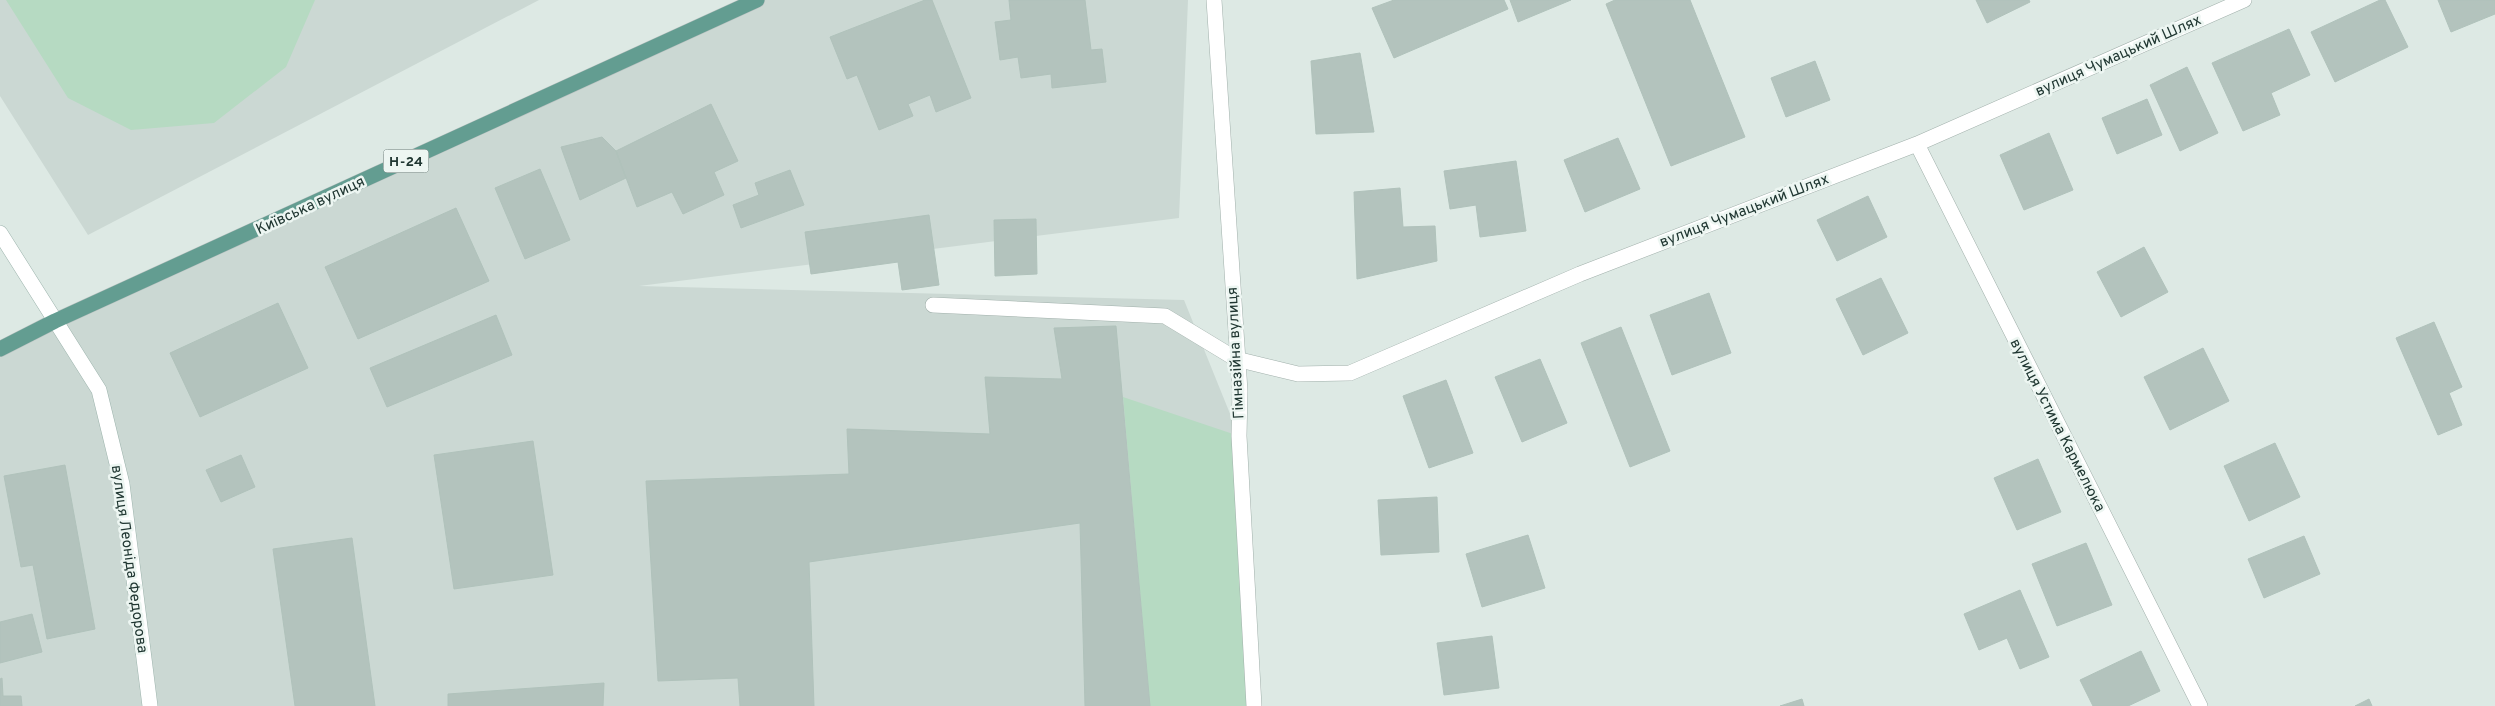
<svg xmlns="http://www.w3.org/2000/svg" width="2495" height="706" font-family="Overpass,sans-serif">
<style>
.built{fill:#cbd8d3}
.green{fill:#b6dac2}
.building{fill:#b3c3bd;stroke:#b0c2bb}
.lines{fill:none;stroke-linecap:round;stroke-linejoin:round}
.lane-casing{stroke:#a1b0ab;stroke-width:16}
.street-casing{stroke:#a1b0ab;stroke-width:16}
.secondary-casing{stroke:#9db4ad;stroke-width:16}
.primary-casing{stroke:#bcc3c2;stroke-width:16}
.lane{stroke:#fff;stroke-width:15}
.street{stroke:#fff;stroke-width:15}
.secondary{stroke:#fff;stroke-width:15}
.primary{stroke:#639d91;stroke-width:15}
.labels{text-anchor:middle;stroke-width:5;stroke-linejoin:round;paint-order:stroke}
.shield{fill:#edf6f2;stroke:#5e706c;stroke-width:1}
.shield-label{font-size:14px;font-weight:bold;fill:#203732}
.street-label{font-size:15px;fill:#203732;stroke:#edf6f2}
</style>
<rect width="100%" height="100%" fill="#dde9e4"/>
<path class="built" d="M0 0H539L88 235 0 96Z
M757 0H1188L1179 218 639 286 1184 300 1239 436 1254 706H0V349Z"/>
<path class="green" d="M6 0H315L286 67 214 123 131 130 68 98Z
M1123 397 1239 436 1254 706H1150Z"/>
<path class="building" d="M925 0H932L971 98 936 112 930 95 908 104 913 116 879 130 857 75 847 79 830 37Z
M1009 0H1085L1091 50 1102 49 1106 82 1052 88 1051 74 1021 78 1018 57 1000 60 995 22 1011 20Z
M1394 0H1504L1508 9 1394 58 1372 8Z
M1510 0H1571L1518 22Z
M1615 0H1690L1745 137 1671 166 1606 4Z
M1976 0H2029L2030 2 1987 23Z
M2380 0H2385L2408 47 2335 82 2311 32Z
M2438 0H2495V14L2451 32Z
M2289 29 2310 75 2271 93 2280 115 2243 131 2212 63Z
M1360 53 1374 132 1316 134 1311 61Z
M1815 61 1830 100 1786 117 1771 78Z
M2187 67 2218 133 2180 151 2150 85Z
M2147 99 2162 135 2117 154 2102 118Z
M711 104 738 161 714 172 724 195 683 214 672 192 637 207 616 151Z
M2049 133 2073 190 2024 210 2000 155Z
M602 137 616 151 626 178 580 200 561 147Z
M1618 138 1640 189 1585 212 1564 160Z
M1516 161 1526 231 1480 237 1476 205 1450 209 1444 171Z
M540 169 570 240 525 259 495 188Z
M790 170 804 205 741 228 733 205 759 195 755 183Z
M1400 188 1403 227 1435 226 1437 261 1357 279 1354 192Z
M1868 196 1887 237 1837 261 1817 220Z
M456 208 489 281 358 339 325 267Z
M929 215 939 285 902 290 898 262 811 274 805 232Z
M1036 219 1037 274 995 276 994 220Z
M2144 247 2168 292 2121 317 2097 272Z
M1881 278 1908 333 1863 355 1836 299Z
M1709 293 1731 353 1672 375 1650 315Z
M278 303 308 368 200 417 170 353Z
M496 315 512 355 387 407 370 368Z
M2434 322 2462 387 2449 393 2462 425 2438 435 2396 338Z
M1116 326 1150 706H1085L1080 523 809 562 814 706H740L738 678 658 681 646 481 849 474 847 429 990 434 985 377 1062 379 1054 328Z
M1621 327 1670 451 1630 467 1581 343Z
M2203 348 2229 401 2170 430 2144 377Z
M1540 359 1567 423 1522 442 1495 377Z
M1446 380 1473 453 1429 468 1403 396Z
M533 441 553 575 454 589 434 455Z
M2275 443 2300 497 2249 521 2224 466Z
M241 455 255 487 221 502 206 470Z
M2038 459 2061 512 2017 530 1994 478Z
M65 465 95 629 47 639 33 565 21 567 4 476Z
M1437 497 1439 552 1381 555 1378 500Z
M1528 535 1545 588 1482 607 1466 554Z
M2304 536 2320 574 2264 598 2248 559Z
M352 538 375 706H295L273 549Z
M2086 543 2112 605 2057 626 2032 564Z
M2020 590 2049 657 2020 669 2007 638 1979 650 1964 614Z
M32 614 42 652 0 663V622Z
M1492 636 1499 688 1444 695 1437 643Z
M2141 651 2160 691 2128 706H2093L2080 680Z
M2 678 3 696H21L22 706H0V679Z
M604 683 603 706H448V694Z
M1802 699 1804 706H1780Z
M2369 699 2372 706H2355Z"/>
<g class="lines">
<defs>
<path id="lane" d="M933 305 1165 316 1236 359"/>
<path id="street" d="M1214 0 1240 391 1239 436 1254 706
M1917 144 2200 706
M1236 359 1298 374 1350 373 1580 274 1917 144 2244 0"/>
<path id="secondary" d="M0 233 99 390 122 484 150 706"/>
<path id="primary" d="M0 349 55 321 757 0"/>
</defs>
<use href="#lane" class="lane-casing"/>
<use href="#street" class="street-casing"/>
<use href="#secondary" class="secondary-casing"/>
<use href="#primary" class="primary-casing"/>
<use href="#lane" class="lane"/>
<use href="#street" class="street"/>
<use href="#secondary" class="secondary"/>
<use href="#primary" class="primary"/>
</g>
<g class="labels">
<rect class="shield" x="383.5" y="149.5" width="45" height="23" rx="4"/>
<g class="shield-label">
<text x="406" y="166">Н-24</text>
</g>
<g class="street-label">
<text transform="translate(2118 55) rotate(-24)" y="5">вулиця Чумацький Шлях</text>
<text transform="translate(310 205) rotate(-25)" y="5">Київська вулиця</text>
<text transform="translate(1744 210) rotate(-21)" y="5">вулиця Чумацький Шлях</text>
<text transform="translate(1235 353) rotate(-93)" y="5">Гімназійна вулиця</text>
<text transform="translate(2058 425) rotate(63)" y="5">вулиця Устима Кармелюка</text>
<text transform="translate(130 559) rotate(82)" y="5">вулиця Леоніда Федорова</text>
</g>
</g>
</svg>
